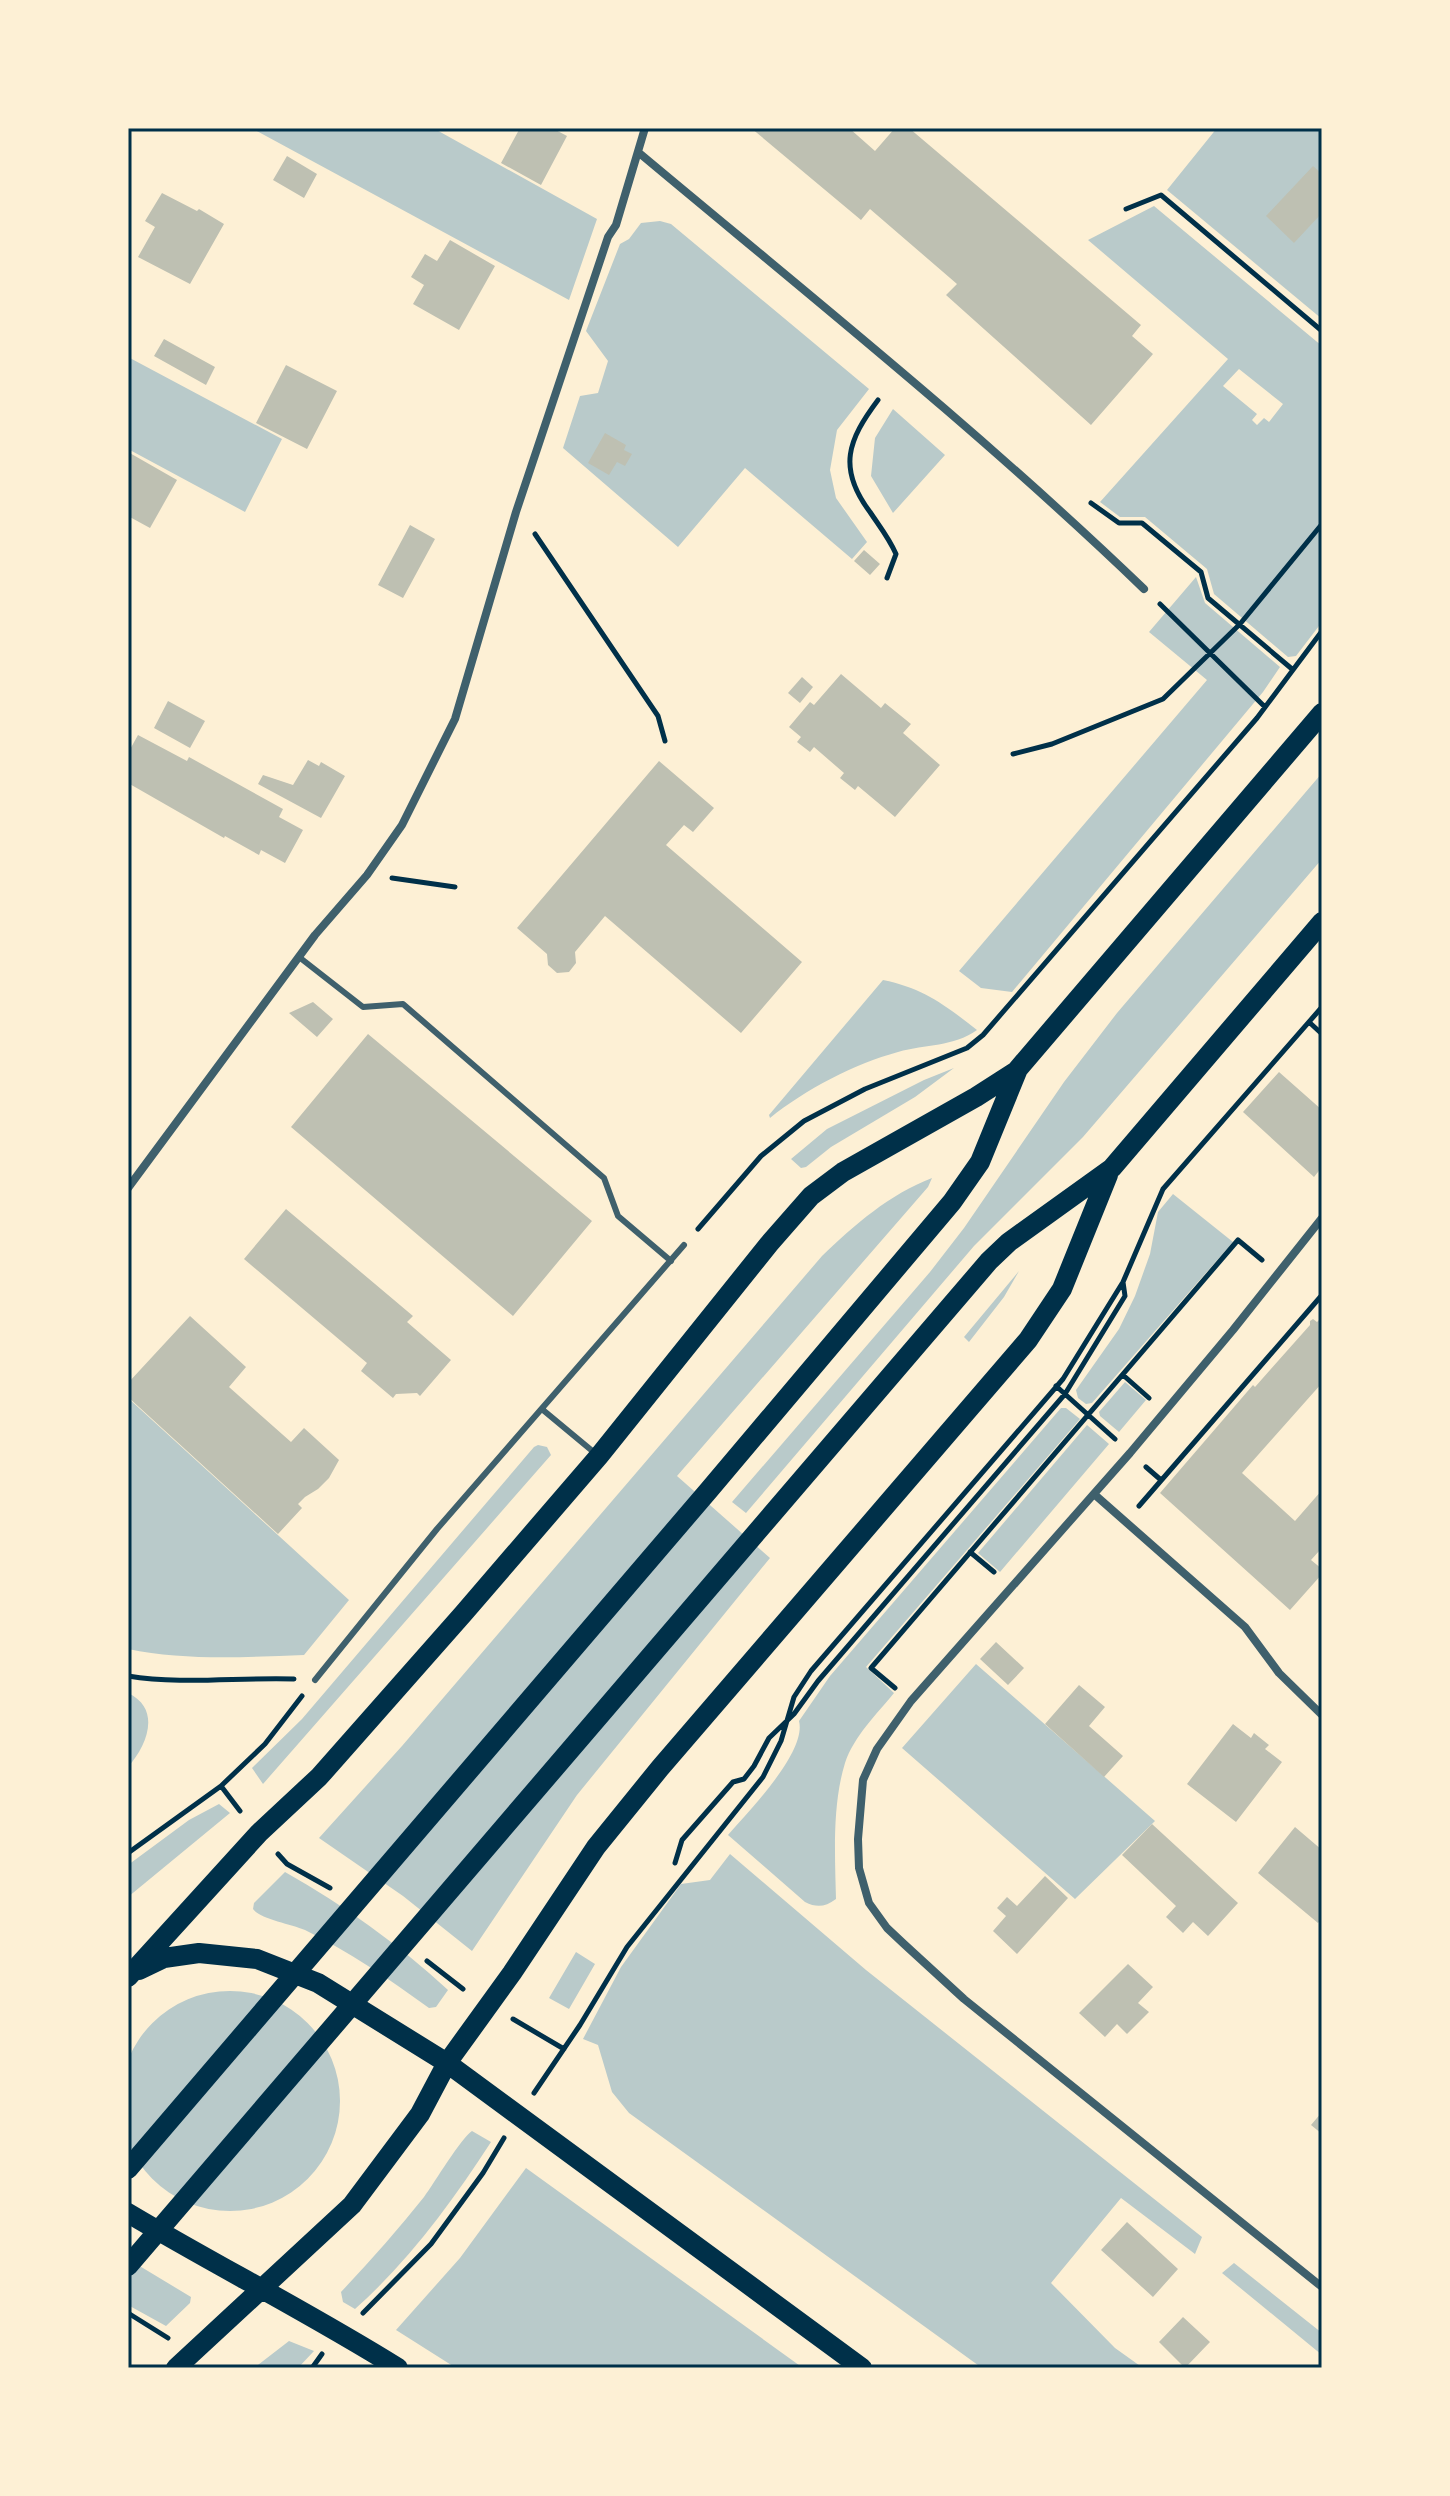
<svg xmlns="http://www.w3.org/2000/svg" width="1450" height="2496" font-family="Inter,sans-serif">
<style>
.green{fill:#b9caca;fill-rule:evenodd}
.building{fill:#bec0b2}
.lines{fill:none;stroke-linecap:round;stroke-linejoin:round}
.path{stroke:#003049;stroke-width:5}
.service{stroke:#3f606c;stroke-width:6}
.minor{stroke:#3f606c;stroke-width:8}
.primary{stroke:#003049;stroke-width:20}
.neatline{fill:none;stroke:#003049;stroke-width:3}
</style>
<rect width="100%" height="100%" fill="#fdf0d5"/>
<path class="green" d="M251 128H433L597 219 569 300Z
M1217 128H1322V319L1167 190Z
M1154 206 1322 346V622L1296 656 1288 657 1214 594 1207 569 1145 517H1120L1100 502 1228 359 1088 240ZM1239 369 1283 404 1269 422 1264 418 1257 425 1252 420 1257 414 1223 386Z
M660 221 671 224 869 389 837 430 830 470 836 498 867 542 852 559 745 468 678 547 563 448 580 396 598 393 608 361 586 331 620 244 629 239 641 223Z
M128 357 282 439 245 512 128 449Z
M893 409 945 455 893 513 871 476 875 438Z
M1196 577 1205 603 1280 667 1263 692 1012 992 981 988 959 971 1207 680 1149 632Z
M1322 773V859L1083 1137 974 1246 746 1513 732 1502 930 1272 964 1228 1064 1082 1117 1013Z
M883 980C923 988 945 1005 977 1030 953 1047 926 1044 898 1052 854 1064 806 1089 770 1118L769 1115Z
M954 1068 915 1097 831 1147 806 1167 801 1168 791 1159 827 1129 924 1080Z
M932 1178 928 1187 677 1476 770 1558 577 1795 472 1951 403 1896 319 1838 402 1746 822 1256C854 1225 890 1194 932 1178Z
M1173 1194 1233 1242 1092 1403 1086 1404 1078 1398 1076 1390 1119 1329 1135 1296 1150 1254 1158 1212Z
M1019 1271 1004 1297 969 1342 964 1337Z
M1125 1382 1146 1400 1119 1432 1100 1416 1099 1412Z
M128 1398 349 1600 304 1655C247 1657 185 1661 128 1649Z
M1061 1408H1066L1080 1419 866 1667 894 1693C877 1714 854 1736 845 1763 832 1805 835 1856 836 1899 825 1907 817 1908 805 1902L728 1835C748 1812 807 1752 799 1721L830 1676Z
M1087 1425 1109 1444 1000 1572 978 1553Z
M538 1445 547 1447 551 1455 263 1784 252 1768 302 1719 534 1447Z
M976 1664 1155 1821 1075 1899 902 1748Z
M128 1693C162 1709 147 1746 128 1767Z
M219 1804 230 1813 128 1897V1865L189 1820Z
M730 1854 866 1970 1202 2237 1195 2254 1121 2198 1051 2283 1115 2348 1143 2368H982L629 2113 612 2092 598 2045 583 2039 621 1967 681 1884 710 1880Z
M285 1872C344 1905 398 1944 448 1990L436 2007 429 2008C389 1979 348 1951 305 1930 291 1924 260 1919 253 1909L254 1903Z
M576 1952 595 1964 569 2009 549 1998Z
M120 2101a110 110 0 1 1 220 0a110 110 0 1 1-220 0Z
M472 2131 491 2142C452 2202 409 2261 355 2309L343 2302 341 2292C370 2261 398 2230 424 2197 435 2182 461 2138 472 2131Z
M526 2168 803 2368H456L396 2330 460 2258Z
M128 2259 191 2297 190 2303 166 2326 128 2305Z
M1234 2263 1322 2333V2355L1222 2273Z
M289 2341 314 2351 298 2368H254Z"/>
<path class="building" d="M520 128H552L567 136 541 185 501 163Z
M751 128H849L875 151 895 128H909L1141 325 1132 336 1153 354 1091 425 946 295 957 284 870 209 861 220Z
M287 156 317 174 304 198 273 180Z
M1313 166 1322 174V213L1294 243 1266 216Z
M162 193 197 211 199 209 224 224 190 284 138 257 155 227 145 221Z
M450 240 495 266 459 330 413 304 424 285 411 277 425 254 437 261Z
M164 339 215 367 206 385 154 356Z
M286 365 337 391 307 449 256 423Z
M605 433 626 445 624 450 632 454 625 466 617 462 609 475 588 463Z
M128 452 177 480 150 528 128 516Z
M410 525 435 539 403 598 378 585Z
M864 550 880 564 870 575 854 561Z
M841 674 881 708 885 703 911 724 903 733 940 765 895 817 858 786 855 790 840 778 844 773 814 747 810 752 797 742 801 737 789 727 810 702 814 705Z
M802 677 813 687 800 703 788 693Z
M168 701 205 721 190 748 154 728Z
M138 735 187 761 189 757 283 809 279 817 303 830 285 863 261 850 259 855 225 836 224 838 128 783V753Z
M308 760 319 766 321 762 345 776 321 818 258 784 263 775 293 785Z
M659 761 714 808 693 832 684 825 666 845 802 962 741 1033 605 916 575 952 576 963 569 972 557 973 548 965 547 954 517 928Z
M313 1002 333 1019 317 1037 289 1013Z
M368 1034 592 1221 513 1316 291 1127Z
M1279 1072 1322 1110V1167L1314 1177 1243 1112Z
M286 1209 413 1316 407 1322 451 1360 420 1396 417 1393 396 1394 393 1398 361 1371 367 1363 244 1259Z
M190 1316 246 1367 229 1387 291 1442 304 1428 339 1460 329 1478 318 1489 305 1497 298 1504 302 1508 278 1534 128 1397V1383Z
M1322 1317V1383L1242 1473 1295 1521 1322 1490V1552L1320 1550 1311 1560 1322 1569V1574L1290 1610 1160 1493 1253 1385 1255 1387 1310 1325V1321L1313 1319 1317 1322Z
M996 1642 1024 1668 1008 1685 980 1659Z
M1079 1685 1105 1707 1089 1726 1123 1756 1104 1777 1045 1724Z
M1233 1724 1251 1738 1254 1733 1269 1745 1265 1749 1282 1762 1236 1822 1187 1784Z
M1152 1824 1238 1903 1208 1936 1193 1922 1183 1933 1166 1917 1176 1906 1122 1855Z
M1295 1827 1322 1850V1918L1318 1923 1258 1873Z
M1045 1876 1068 1898 1017 1954 993 1931 1006 1916 997 1908 1007 1897 1017 1906Z
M1128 1964 1153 1987 1138 2003 1149 2012 1127 2034 1117 2024 1105 2037 1079 2013Z
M1322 2112V2134L1311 2125Z
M1127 2222 1178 2269 1153 2297 1101 2250Z
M1183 2317 1210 2342 1185 2368 1159 2342Z"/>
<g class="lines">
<path class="path" d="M1126 209 1161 195 1322 331
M878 400C848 440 837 468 870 512 880 527 889 538 896 554L887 578
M1091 503 1119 523H1142L1201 572 1208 598 1292 669
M535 534 658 716 665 741
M1160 604 1265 707
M1013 754 1052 744 1163 699 1240 624 1322 524
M392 878 455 887
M1309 1022 1322 1034
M698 1229 761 1156 804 1121 865 1089 967 1048 983 1035 1257 718 1322 631
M1123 1375 1149 1398
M1056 1386 1115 1439
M1146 1467 1161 1480
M1139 1506 1322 1295
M970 1552 994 1572
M128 1676C182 1685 239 1677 294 1679
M895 1688 871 1668 1238 1240 1262 1260
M221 1786 240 1811
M128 1853 221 1786 265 1744 302 1696
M278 1854 287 1864 330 1888
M675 1863 682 1840 733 1782 744 1779 754 1766 769 1738 794 1714 818 1681 1065 1394 1125 1296 1123 1282
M427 1961 463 1989
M513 2019 564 2049
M534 2093 580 2025 627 1947 763 1777 781 1741 794 1697 811 1671 1063 1379 1123 1282 1163 1189 1322 1007
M128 2313 168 2338
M363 2313 431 2244 483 2173 504 2138
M312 2368 322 2354"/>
<path class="service" d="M299 957 363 1007 403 1004 604 1178 618 1216 671 1261
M543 1410 596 1454
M315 1680 437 1529 684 1245"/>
<path class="minor" d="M638 152C809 295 983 434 1144 589
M128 1188 315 935 367 875 402 825 455 719 516 512 608 237 616 225 645 128
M1322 1218 1233 1330 1130 1453 911 1701 877 1749 863 1780 858 1839 859 1868 869 1903 887 1928 904 1944 964 1999 1322 2287
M1094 1494 1245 1627 1279 1673 1322 1715"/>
<path class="primary" d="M139 1970 164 1958 199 1953 257 1959 318 1983 447 2063 862 2368
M128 1977 259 1833 319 1777 463 1614 599 1456 769 1244 811 1196 843 1172 976 1097 1015 1072
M128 2169 709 1490 952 1202 980 1162 1018 1069 1322 713
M128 2213C217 2266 310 2313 398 2368
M128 2266 989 1261 1009 1242 1112 1168 1322 922
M176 2368 352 2205 420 2114 447 2063 512 1973 596 1847 660 1768 1028 1340 1062 1289 1108 1175"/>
</g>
<rect width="1450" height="2496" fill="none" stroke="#fdf0d5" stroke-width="260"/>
<rect x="130" y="130" width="1190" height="2236" class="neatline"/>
</svg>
